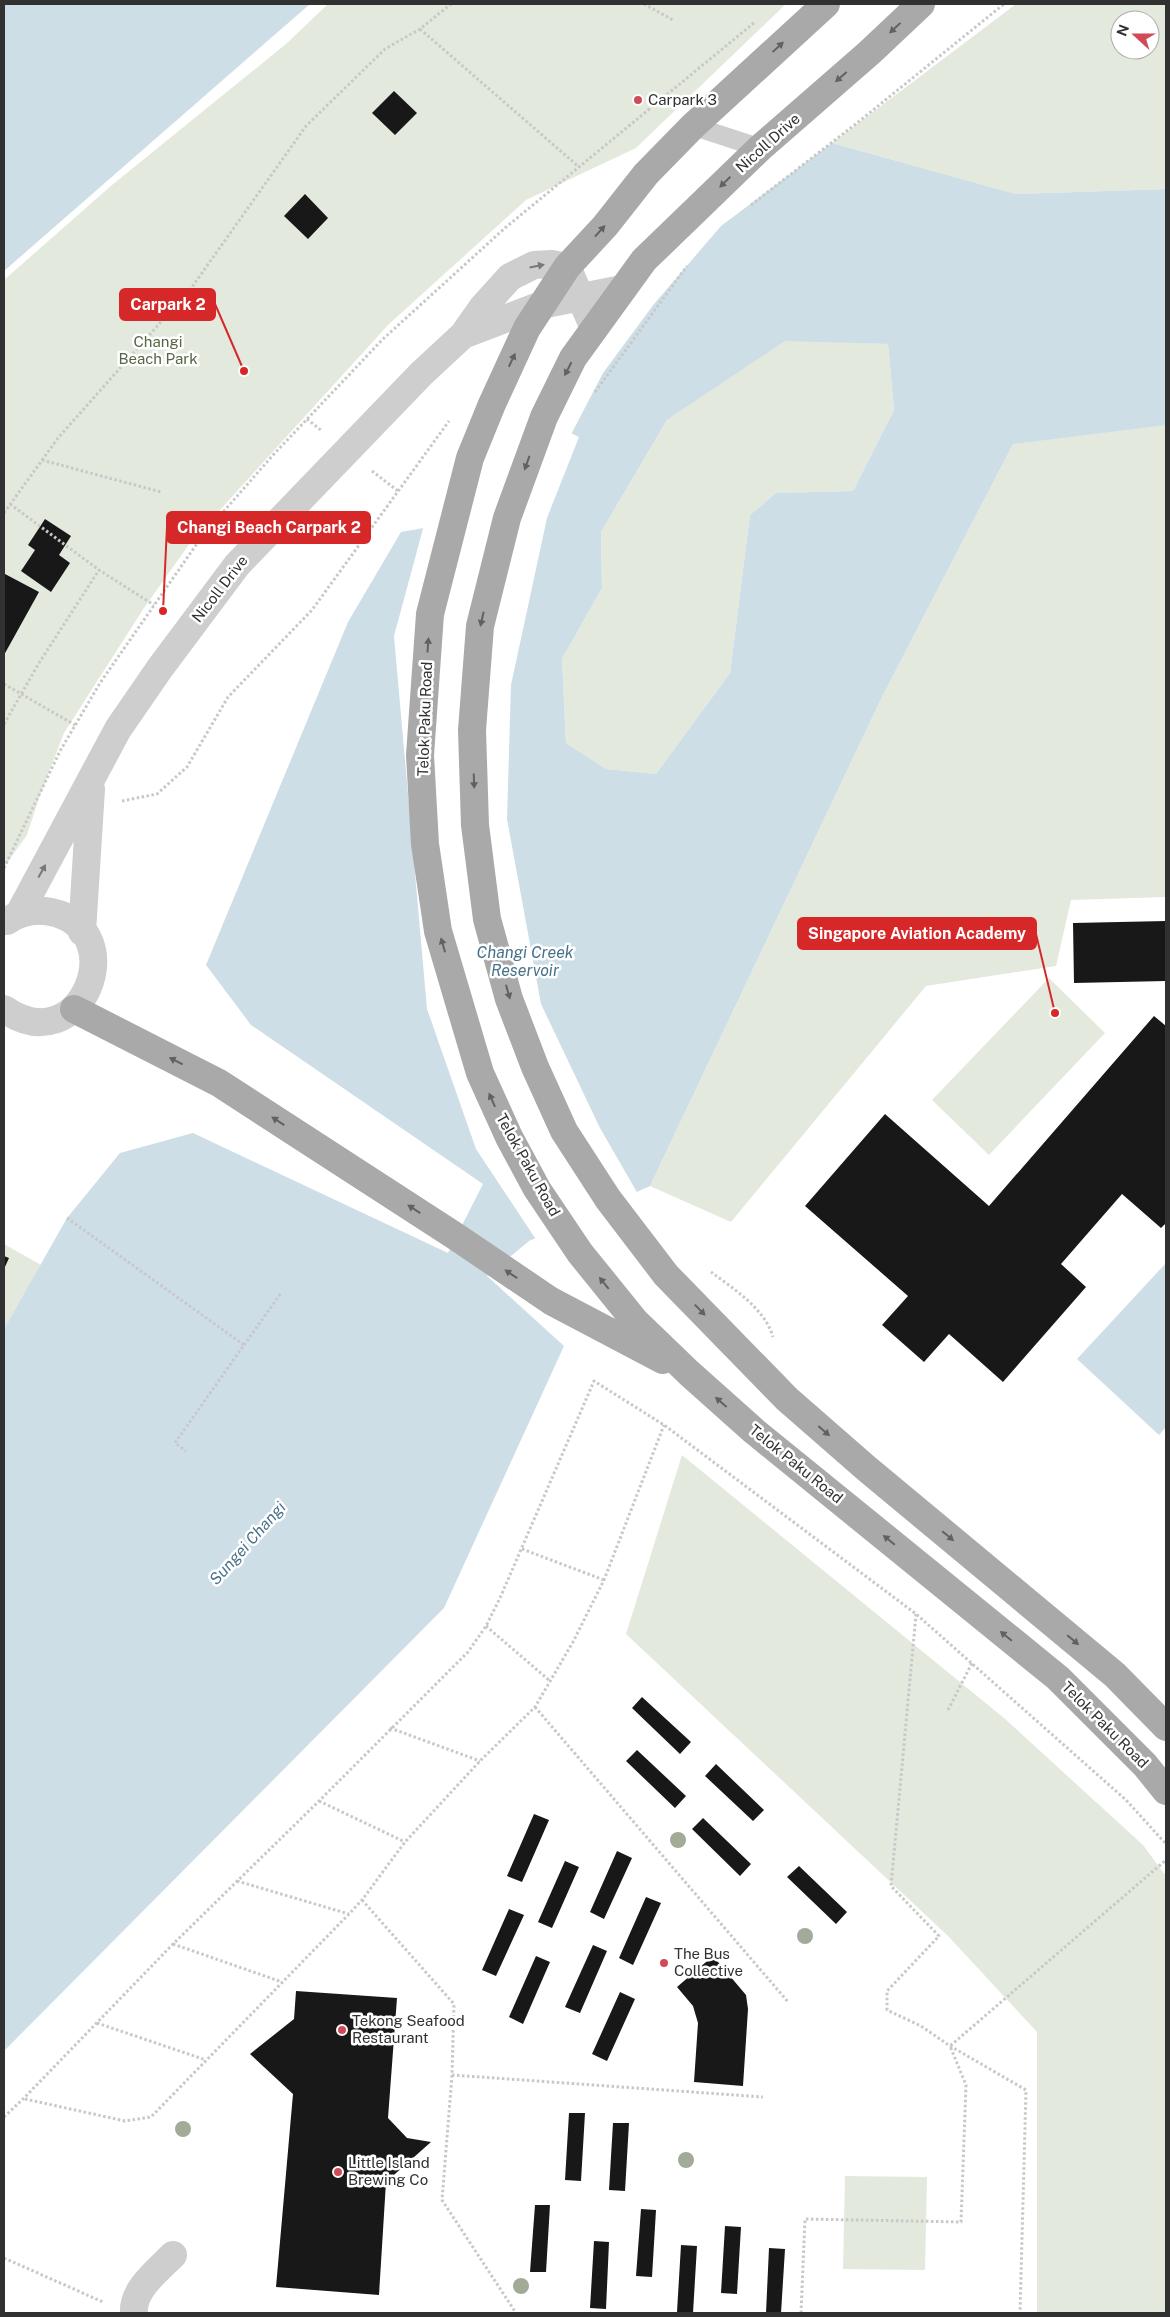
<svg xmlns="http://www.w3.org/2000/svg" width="1170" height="2317" font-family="'Public Sans',sans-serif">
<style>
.green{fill:#e4e9de;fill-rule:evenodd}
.water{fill:#cddee7;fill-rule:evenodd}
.pier{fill:#fff}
.building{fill:#181818}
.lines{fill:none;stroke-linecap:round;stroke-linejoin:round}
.path{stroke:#c8c8c8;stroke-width:3;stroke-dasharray:2.5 2.5;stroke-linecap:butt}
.lane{stroke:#cecece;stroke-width:19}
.street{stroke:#cecece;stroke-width:28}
.primary{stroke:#a9a9a9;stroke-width:28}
.tree{fill:#a2ab98}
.oneway{fill:#616161}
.oneway2{fill:#787878}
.poi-dot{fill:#d04a58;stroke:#fff;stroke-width:2}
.labels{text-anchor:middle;stroke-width:5;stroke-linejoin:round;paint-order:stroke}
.poi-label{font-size:15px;fill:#313131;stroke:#fff;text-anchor:start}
.street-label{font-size:15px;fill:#313131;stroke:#fff}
.park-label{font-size:15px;fill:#556743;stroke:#fff}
.water-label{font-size:16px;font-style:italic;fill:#48728a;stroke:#fff}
.leader{fill:none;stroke:#d62828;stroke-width:2}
.callout-dot{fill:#d62828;stroke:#fff;stroke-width:2}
.callout{fill:#d62828;stroke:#d62828;stroke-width:2}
.callout-label{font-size:16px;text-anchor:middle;font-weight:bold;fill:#fff}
</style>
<rect width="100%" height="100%" fill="#fff"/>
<path class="green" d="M328 4H786L636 148 526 200 388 325 190 543 144 608 64 733 39 798 27 835 4 867V280L112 185 286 44Z
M1016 4H1166V189L1016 194 832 143ZM1120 20H1150V50H1120Z
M785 340 888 344 894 410 853 491 776 493 750 515 730 673 656 774 606 769 566 743 562 659 602 588 601 532 667 420Z
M1165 424 1166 897 1071 900 1056 966 926 986 731 1222 650 1186 882 697 1013 444Z
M1049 978 1105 1033 989 1155 932 1100Z
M4 1244 41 1265 4 1329Z
M682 1455 1004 1718 1143 1845 1166 1876V2313H1037V2032L948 1936 626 1634Z
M845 2176 927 2177 925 2270 843 2269Z"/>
<path class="water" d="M4 4H310L4 271Z
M832 143 1016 194 1166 189V425L1013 444 882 697 650 1186 529 1241 487 1276 564 1346 444 1608 4 2051V1329L67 1218 120 1153 193 1133 448 1253 483 1184 251 1025 206 965 348 622 401 532 548 506 566 444 603 373 654 304 721 226ZM785 341 888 344 894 410 853 491 776 493 750 515 730 673 656 774 606 769 566 743 562 659 602 588 601 532 667 420Z
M1166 1263V1427L1159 1435 1077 1359Z"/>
<path class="pier" d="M569 432 579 437 547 518 511 685 507 819 541 1004 600 1128 638 1194 537 1241 476 1149 427 1009 394 636 424 525 546 504 564 443Z"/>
<path class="building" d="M394 91 417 113 395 135 372 113Z
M305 194 328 218 308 239 284 216Z
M45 519 71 536 59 555 70 563 51 592 21 571 35 550 28 545Z
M5 574 39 592 4 655V576Z
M1166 921V981L1074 983 1073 923Z
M1154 1016 1166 1026V1223L1161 1228 1122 1194 1061 1264 1086 1287 1003 1382 949 1334 924 1362 882 1325 908 1296 805 1206 885 1114 989 1206Z
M4 1256 9 1258 4 1269Z
M642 1697 691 1742 680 1754 632 1708Z
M637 1750 686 1796 675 1808 626 1761Z
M716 1764 764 1810 753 1821 705 1776Z
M534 1814 549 1820 522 1882 507 1876Z
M703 1818 751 1864 740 1876 692 1829Z
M617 1851 632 1858 604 1919 590 1912Z
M565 1861 579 1867 552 1928 538 1922Z
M799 1866 847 1912 836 1924 787 1877Z
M646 1897 661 1903 633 1965 619 1958Z
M509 1909 524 1915 496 1976 482 1970Z
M593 1945 607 1951 580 2013 565 2007Z
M536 1956 550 1962 523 2024 509 2017Z
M713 1956 746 1995 748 2009 743 2086 694 2082 698 2023 693 2006 677 1987Z
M296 1991 397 1998 388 2118 407 2138 431 2142 386 2182 379 2295 276 2287 293 2094 250 2054 294 2019Z
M620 1992 635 1999 607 2061 592 2054Z
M569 2113H585L581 2181 565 2180Z
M613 2123H629L625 2191 609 2190Z
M535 2205H550L546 2272H530Z
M641 2209 656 2210 652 2277 636 2276Z
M725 2226 741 2227 737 2294 721 2293Z
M594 2241 609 2242 606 2309 590 2308Z
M681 2245 697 2246 693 2313 677 2312Z
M769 2248 785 2249 781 2313H766Z"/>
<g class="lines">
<path class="path" d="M644 4 673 20
M420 29 579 167
M751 205 857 123 1004 4
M595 392 687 266
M307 419 322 431
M42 460 161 492
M372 471 398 491
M10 504 99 570 154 605
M4 513 58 438 192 287 306 126 385 49 420 29 451 4
M4 684 75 725
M4 724 39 663 99 570
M122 801 157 794 187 767 228 697 312 610 449 421
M4 868 60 751 100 683 203 535 274 454 383 339 505 228 755 22
M67 1218 244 1345 175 1443 186 1451
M711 1272C734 1289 765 1309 773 1337
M244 1345 281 1293
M522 1549 604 1580
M916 1614 891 1886 939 1936 887 1991V2010L921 2026 950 2046 1026 2090 1020 2313
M486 1626 550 1681
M535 1707 789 2003
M948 1710 972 1663
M390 1728 480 1761
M319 1801 405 1842
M237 1881 349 1914
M362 1900 454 2004 452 2075 442 2200 516 2313
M173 1944 282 1982
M97 2023 206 2060
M452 2075 763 2097
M25 2099 125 2121 151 2117 349 1914 362 1900 405 1842 480 1761 535 1707 573 1642 604 1580 664 1425
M4 2117 24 2098 173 1944 319 1801 468 1652 486 1626 500 1598 594 1381 664 1425 916 1614 1126 1800 1166 1844
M4 2258 103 2302
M801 2313 805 2219 961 2222 966 2085 950 2046 1166 1860"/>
<path class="lane" d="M693 126 760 148"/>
<path class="street" d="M463 335 541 305 622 289
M19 914 118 729 160 668 237 565 421 374 463 335 482 308 510 277 534 265 552 264 567 267 594 328
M82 932 91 789
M4 1009C82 1064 134 929 51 912 35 909 20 912 7 921
M134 2313C132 2290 158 2270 173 2255"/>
<path class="primary" d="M826 4 693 126 646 174 605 226 567 267 527 328 492 404 470 458 430 614 420 755 425 844 438 931 480 1073 509 1137 537 1189 580 1253 635 1321 689 1373 754 1431 1058 1678 1145 1765 1166 1791
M921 4 869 53 760 148 644 260 573 358 544 417 507 518 480 626 472 730 475 825 487 919 509 999 535 1067 564 1131 608 1199 666 1275 787 1399 866 1468 1115 1675 1166 1727
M74 1009 219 1083 455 1236 551 1301 663 1360"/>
</g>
<g class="tree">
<circle cx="678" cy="1840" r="8"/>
<circle cx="805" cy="1936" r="8"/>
<circle cx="183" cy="2129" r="8"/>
<circle cx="686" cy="2160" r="8"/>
<circle cx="521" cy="2286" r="8"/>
</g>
<defs><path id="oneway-solid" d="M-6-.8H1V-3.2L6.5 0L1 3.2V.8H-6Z" transform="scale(1.25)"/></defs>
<g class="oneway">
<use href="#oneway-solid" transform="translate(895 28) rotate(137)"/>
<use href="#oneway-solid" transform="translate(778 47) rotate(-43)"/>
<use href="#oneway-solid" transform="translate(841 77) rotate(139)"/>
<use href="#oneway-solid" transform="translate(725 182) rotate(136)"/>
<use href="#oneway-solid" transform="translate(600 231) rotate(-48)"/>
<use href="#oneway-solid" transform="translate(512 360) rotate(-65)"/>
<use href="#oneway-solid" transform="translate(568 369) rotate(117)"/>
<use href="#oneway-solid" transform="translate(527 463) rotate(110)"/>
<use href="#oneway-solid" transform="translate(482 619) rotate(103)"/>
<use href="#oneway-solid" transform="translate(428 645) rotate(-86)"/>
<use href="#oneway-solid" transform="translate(474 781) rotate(88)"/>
<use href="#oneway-solid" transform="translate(443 945) rotate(-106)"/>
<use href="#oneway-solid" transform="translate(508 992) rotate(74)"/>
<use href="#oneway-solid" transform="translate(176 1061) rotate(-153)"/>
<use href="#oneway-solid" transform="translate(492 1100) rotate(-114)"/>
<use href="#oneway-solid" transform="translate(278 1121) rotate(-147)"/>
<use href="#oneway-solid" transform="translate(414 1209) rotate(-147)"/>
<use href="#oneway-solid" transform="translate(511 1274) rotate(-146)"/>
<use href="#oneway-solid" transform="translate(604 1283) rotate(-129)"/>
<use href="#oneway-solid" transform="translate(700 1310) rotate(46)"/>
<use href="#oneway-solid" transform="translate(721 1402) rotate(-139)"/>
<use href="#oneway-solid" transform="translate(824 1431) rotate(41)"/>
<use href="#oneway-solid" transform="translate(948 1536) rotate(40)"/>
<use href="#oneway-solid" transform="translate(889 1540) rotate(-141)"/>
<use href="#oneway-solid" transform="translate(1006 1636) rotate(-141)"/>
<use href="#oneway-solid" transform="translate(1073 1640) rotate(40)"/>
</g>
<g class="oneway2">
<use href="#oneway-solid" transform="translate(537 266) rotate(-11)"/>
<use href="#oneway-solid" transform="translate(42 871) rotate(-61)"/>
</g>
<g class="poi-dot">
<circle cx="638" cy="100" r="5"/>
<circle cx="664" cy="1963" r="5"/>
<circle cx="342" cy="2030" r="5"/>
<circle cx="338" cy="2172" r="5"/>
</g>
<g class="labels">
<g class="poi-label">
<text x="648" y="105">Carpark 3</text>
<text x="674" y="1959">The Bus<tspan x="674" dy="17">Collective</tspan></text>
<text x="352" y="2026">Tekong Seafood<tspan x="352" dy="17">Restaurant</tspan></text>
<text x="348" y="2168">Little Island<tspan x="348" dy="17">Brewing Co</tspan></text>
</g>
<g class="street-label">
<text transform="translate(768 143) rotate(-42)" y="5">Nicoll Drive</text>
<text transform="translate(220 589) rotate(-52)" y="5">Nicoll Drive</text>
<text transform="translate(425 719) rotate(-88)" y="5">Telok Paku Road</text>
<text transform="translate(528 1165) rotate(61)" y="5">Telok Paku Road</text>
<text transform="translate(796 1464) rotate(39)" y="5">Telok Paku Road</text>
<text transform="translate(1105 1725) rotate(45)" y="5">Telok Paku Road</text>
</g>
<g class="park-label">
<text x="158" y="347">Changi<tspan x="158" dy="17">Beach Park</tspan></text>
</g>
<g class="water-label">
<text x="525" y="958">Changi Creek<tspan x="525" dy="18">Reservoir</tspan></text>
<text transform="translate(247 1543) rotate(-48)" y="6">Sungei Changi</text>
</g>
</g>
<path class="leader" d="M244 371L215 304M163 611L167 527M1055 1013L1036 934"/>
<g class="callout-dot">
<circle cx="244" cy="371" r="5"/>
<circle cx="163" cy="611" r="5"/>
<circle cx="1055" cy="1013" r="5"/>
</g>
<g class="callout">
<rect x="120" y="289" width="95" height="31" rx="5"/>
<rect x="167" y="512" width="203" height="31" rx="5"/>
<rect x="798" y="918" width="238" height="31" rx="5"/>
</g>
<g class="callout-label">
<text x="168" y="310">Carpark 2</text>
<text x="269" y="533">Changi Beach Carpark 2</text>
<text x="917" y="939">Singapore Aviation Academy</text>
</g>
<rect width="1170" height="2317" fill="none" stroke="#313131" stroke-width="10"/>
<g transform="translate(1135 35) rotate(291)"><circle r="24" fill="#ffffff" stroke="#adadad"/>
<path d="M0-4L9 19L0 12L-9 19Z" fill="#d04a58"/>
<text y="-8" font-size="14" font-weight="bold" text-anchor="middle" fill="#313131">N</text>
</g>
</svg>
